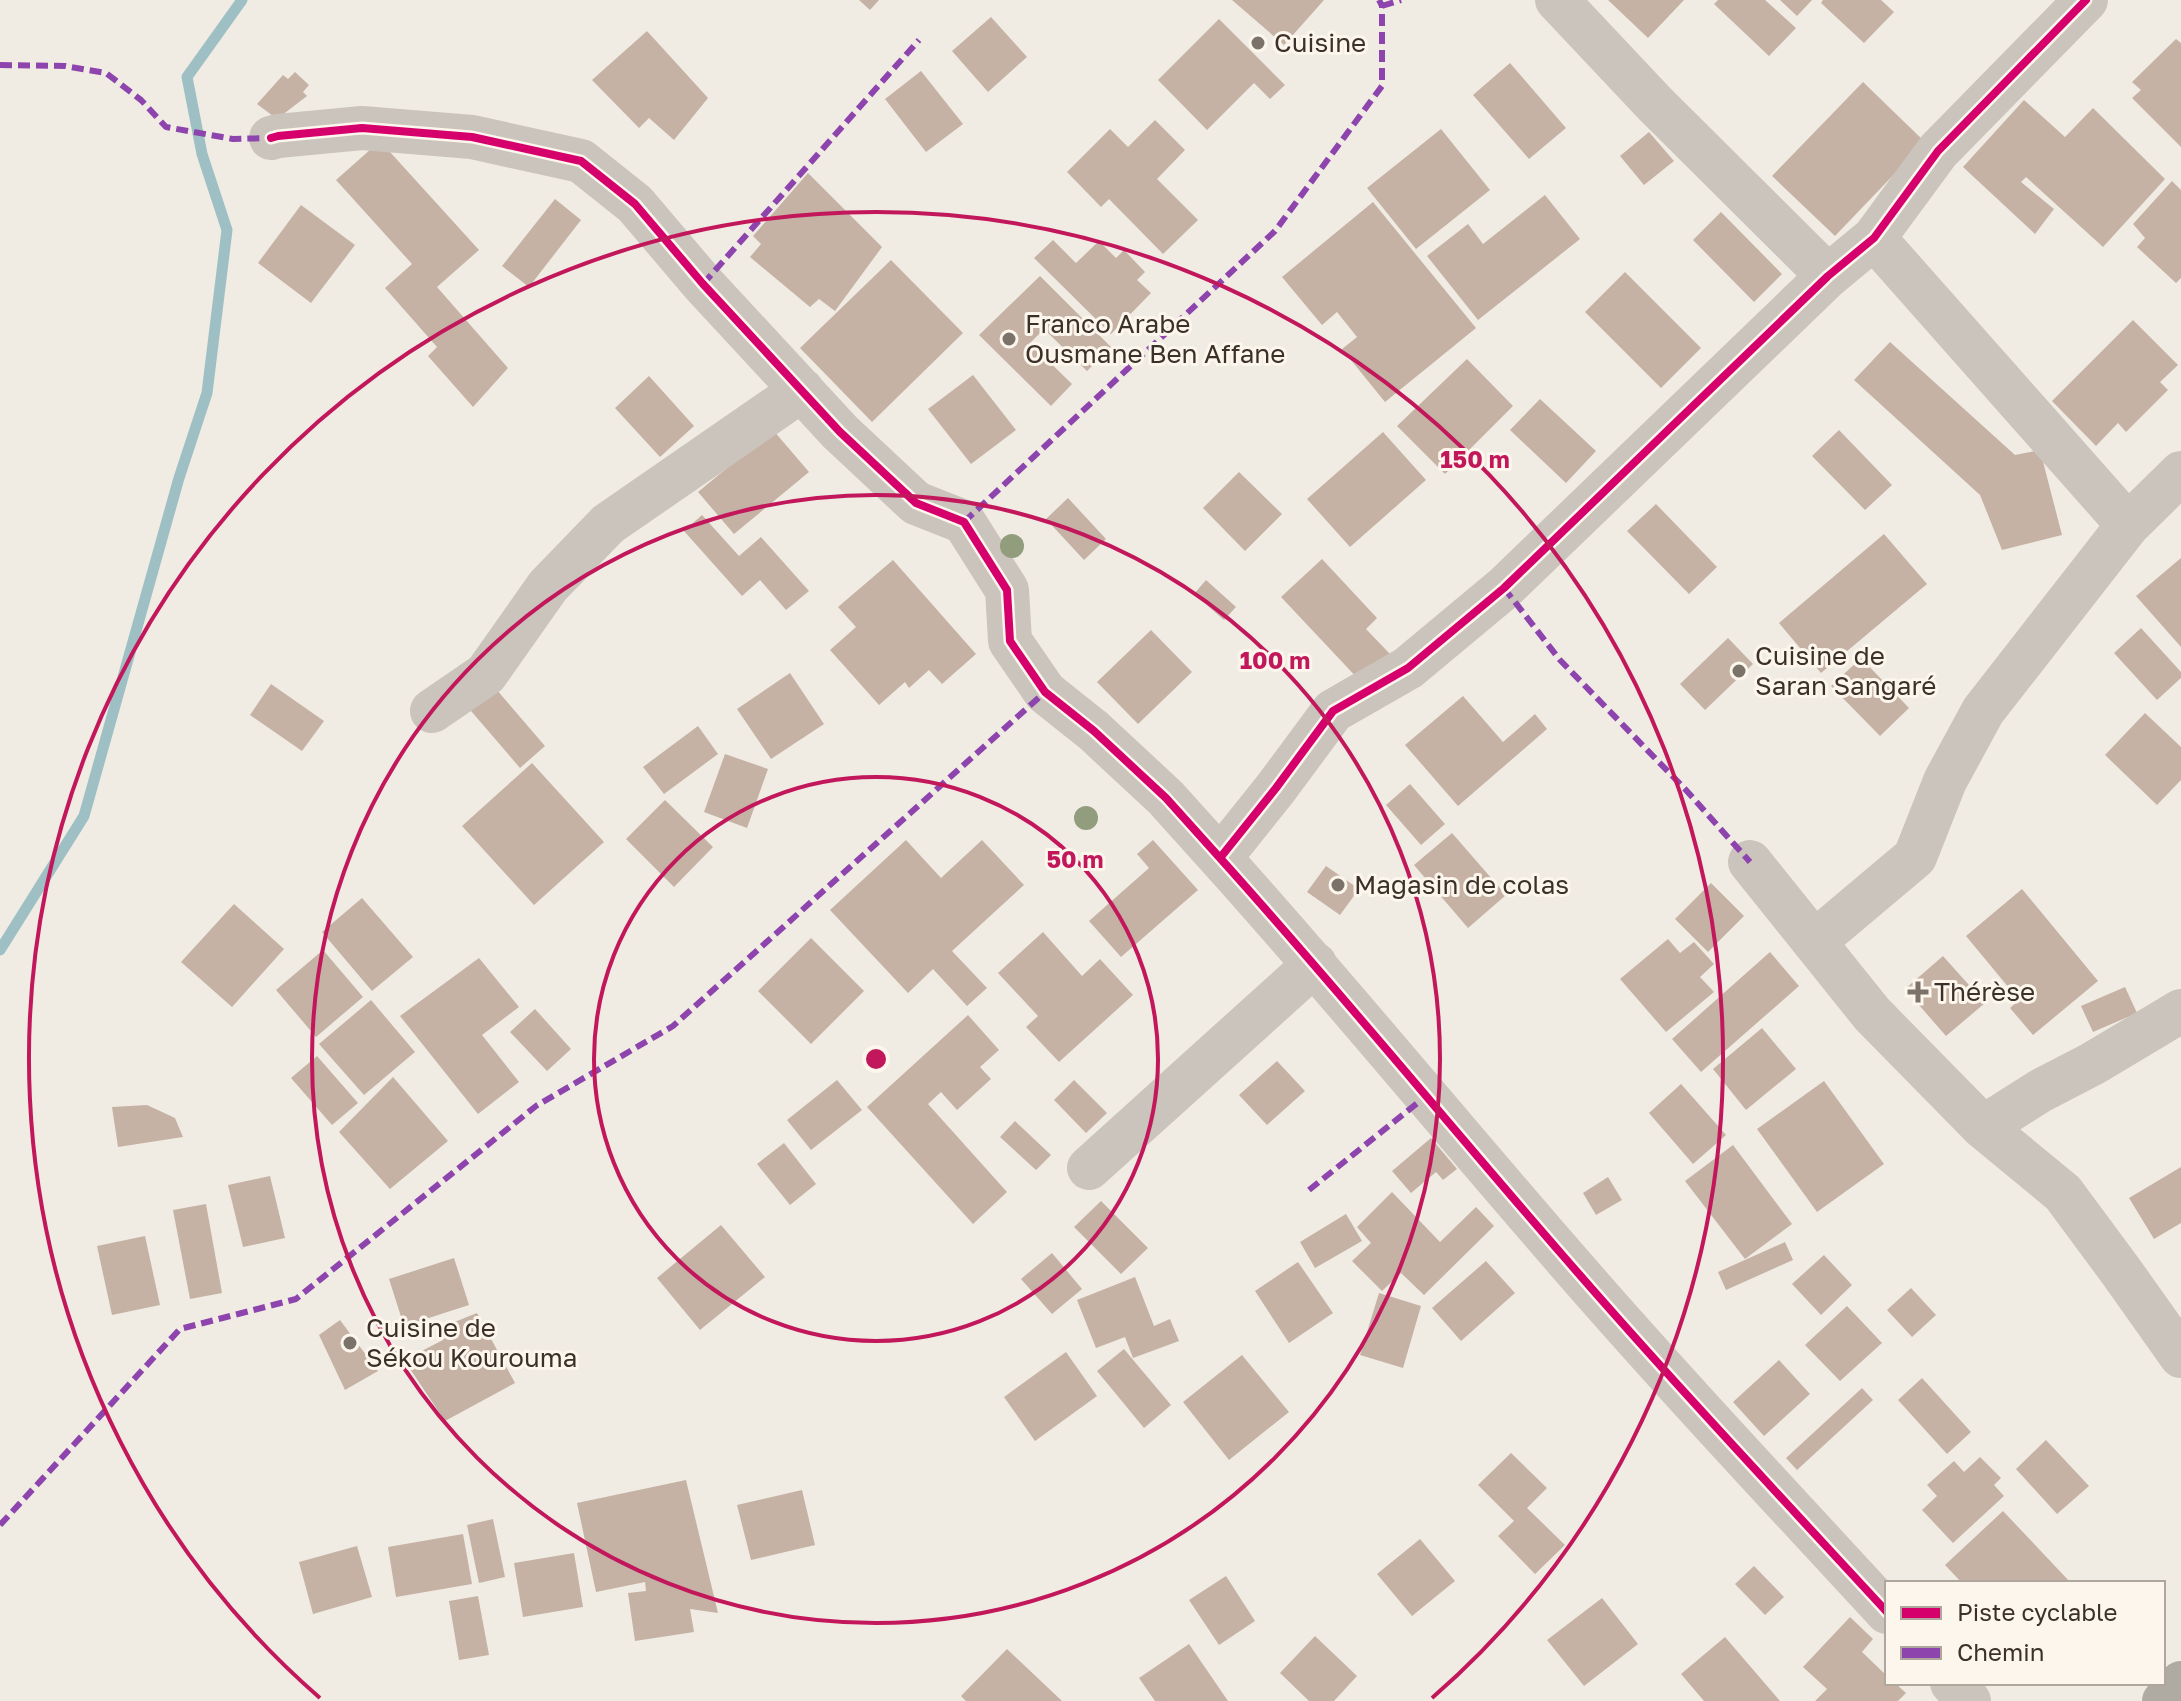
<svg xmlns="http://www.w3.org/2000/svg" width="2181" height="1701" font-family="'Golos Text',sans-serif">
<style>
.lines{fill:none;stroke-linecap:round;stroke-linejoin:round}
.stream{stroke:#9ec0c4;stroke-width:11}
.building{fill:#c5b2a4}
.minor{stroke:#cac4bc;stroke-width:44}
.highway{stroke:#afaba3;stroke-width:44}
.quiet{stroke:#8e44ad;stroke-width:6;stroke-dasharray:12 6;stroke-linecap:butt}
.cycleway-casing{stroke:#fcf6ec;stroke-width:13}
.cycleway{stroke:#d6006c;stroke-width:8}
.tree{fill:#929d7e}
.ring{fill:none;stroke:#c2185b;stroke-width:4}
.poi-dot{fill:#7b726a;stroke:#fcf6ec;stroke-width:3}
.labels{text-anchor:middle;stroke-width:6;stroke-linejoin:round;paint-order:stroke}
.poi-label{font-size:26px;fill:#3c3129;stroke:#fcf6ec;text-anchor:start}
.centre{fill:#c2185b;stroke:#fcf6ec;stroke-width:4}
.ring-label{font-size:24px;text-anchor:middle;font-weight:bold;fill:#c2185b;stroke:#fcf6ec;stroke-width:6;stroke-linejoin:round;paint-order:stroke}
</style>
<rect width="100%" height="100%" fill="#f0ece4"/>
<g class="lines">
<path class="stream" d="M0 950 84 816 179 478 207 393 227 230 202 154 187 77 242 0"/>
</g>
<path class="building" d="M859 0H879L870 10Z
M1232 0H1324L1284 45Z
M1608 0H1684L1648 38Z
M1718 0H1765L1796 28 1769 56 1714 4Z
M1780 0H1812L1797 16Z
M1823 0H1881L1894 12 1864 43 1821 3Z
M991 17 1027 57 988 92 952 51Z
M1219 19 1285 85 1270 99 1254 83 1207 130 1158 80Z
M647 31 708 98 674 140 649 118 639 128 592 80Z
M2176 39 2181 43V147L2132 98 2141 90 2132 82Z
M1510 63 1566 128 1529 159 1473 95Z
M921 71 963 124 926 152 885 99Z
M295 72 309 85 303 92 307 96 277 119 257 104 283 75 288 79Z
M1863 82 1925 142 1835 236 1772 176Z
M2024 100 2065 137 2093 108 2165 179 2103 247 2026 177 2021 182 2054 209 2035 234 1963 167Z
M1155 120 1185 150 1157 179 1198 220 1163 254 1109 199 1101 207 1067 172 1110 129 1128 147Z
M1441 129 1490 190 1416 249 1367 188Z
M1649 132 1674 161 1644 185 1620 156Z
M380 141 479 250 437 287 508 368 473 407 428 356 437 347 385 288 412 264 336 180Z
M808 173 882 247 835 311 819 299 810 307 750 257 761 244 753 236Z
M2172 181 2181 190V278L2176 283 2137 247 2145 238 2133 224Z
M1545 195 1580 239 1478 320 1427 256 1468 224 1483 244Z
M555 199 581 220 529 287 502 266Z
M1373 202 1476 328 1385 402 1342 349 1357 337 1337 312 1322 325 1282 277Z
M301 205 355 245 311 303 258 263Z
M1721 212 1782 274 1754 302 1693 240Z
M1053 240 1076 263 1099 241 1116 258 1124 250 1145 272 1137 280 1151 293 1111 334 1034 258Z
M891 260 963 333 872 422 800 348Z
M1625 272 1701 348 1661 388 1585 312Z
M1040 276 1111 347 1087 371 1044 329 1030 343 1072 384 1051 406 979 335Z
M2133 320 2178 365 2160 382 2168 390 2126 432 2118 423 2096 446 2052 401Z
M1890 342 2015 455 2040 450 2062 535 2002 550 1980 495 1854 380Z
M1467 359 1513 406 1445 474 1397 426Z
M973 375 1016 430 971 464 928 409Z
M649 376 694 426 660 457 615 408Z
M1540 399 1596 451 1566 483 1510 430Z
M773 430 809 472 734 534 698 492Z
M1839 430 1892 485 1865 510 1812 456Z
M1383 432 1426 480 1350 547 1307 499Z
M1239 472 1282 514 1245 551 1203 508Z
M1068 498 1106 539 1084 560 1046 519Z
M1656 504 1717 567 1689 594 1627 531Z
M702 515 739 556 761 537 809 591 786 610 760 580 742 596 684 531Z
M1884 534 1927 584 1821 673 1779 623Z
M2181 558V647L2136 596Z
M1322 559 1377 618 1366 629 1390 654 1361 682 1281 597Z
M893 560 976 654 942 684 929 670 909 688 905 682 879 705 830 650 856 627 838 607Z
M1206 580 1236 607 1224 620 1194 594Z
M2141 628 2181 672V678L2157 700 2114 653Z
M1151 630 1192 672 1138 724 1097 682Z
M1728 638 1753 664 1705 710 1680 684Z
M1861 658 1909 708 1880 736 1831 686Z
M790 673 824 724 771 759 737 709Z
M490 682 545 746 520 768 465 704Z
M271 684 324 721 302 751 250 715Z
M1463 696 1503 742 1535 714 1547 729 1458 806 1405 745Z
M2145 713 2181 747V780L2157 805 2105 755Z
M698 726 718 754 664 794 643 767Z
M725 754 768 769 747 828 704 812Z
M532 763 604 842 534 905 462 826Z
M1410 784 1445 824 1421 845 1386 805Z
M665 800 713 847 674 887 626 839Z
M1452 833 1506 895 1468 928 1414 865Z
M906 840 941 878 982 840 1024 885 952 951 987 988 967 1006 933 969 908 993 830 910Z
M1153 840 1198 890 1121 957 1089 921 1149 868 1137 854Z
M1326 866 1359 889 1340 915 1307 892Z
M1711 883 1744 916 1708 952 1675 919Z
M2022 889 2098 981 2033 1035 2010 1008 2019 1000 1966 936Z
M362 898 413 957 372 991 322 932Z
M234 904 284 949 232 1007 181 962Z
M1043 932 1082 976 1100 959 1133 995 1059 1062 1026 1027 1038 1016 998 973Z
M811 938 864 991 811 1044 758 991Z
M1668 939 1680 953 1694 942 1714 964 1700 977 1714 992 1666 1032 1620 979Z
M323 950 363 997 316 1037 276 990Z
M1770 952 1799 986 1701 1072 1672 1039Z
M1943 956 1985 1003 1946 1036 1905 989Z
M479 958 519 1007 482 1035 519 1082 478 1114 400 1016Z
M2125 987 2137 1013 2093 1032 2081 1006Z
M371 1000 415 1052 364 1095 319 1044Z
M535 1009 571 1049 547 1071 510 1032Z
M968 1015 999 1050 980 1067 991 1079 957 1110 941 1092 928 1104 1007 1192 973 1224 867 1107Z
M1762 1028 1796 1069 1746 1110 1713 1069Z
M317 1056 358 1103 332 1125 291 1078Z
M1277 1061 1305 1091 1267 1125 1239 1095Z
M393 1077 448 1141 390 1189 339 1132Z
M837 1080 862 1110 811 1150 787 1120Z
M1074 1080 1107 1113 1086 1133 1054 1100Z
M1824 1081 1884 1164 1817 1212 1757 1129Z
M1681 1084 1726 1135 1693 1164 1649 1113Z
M147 1105 175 1118 183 1137 118 1147 112 1107Z
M1015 1121 1051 1155 1036 1170 1000 1137Z
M1431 1138 1457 1169 1443 1180 1436 1172 1411 1193 1392 1171Z
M784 1143 816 1184 790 1205 757 1164Z
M1733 1145 1792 1224 1745 1259 1685 1181Z
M2181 1167V1223L2154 1239 2129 1198Z
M270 1176 285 1238 243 1247 228 1185Z
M1608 1177 1622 1200 1596 1215 1583 1193Z
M1392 1192 1440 1242 1476 1207 1494 1226 1424 1295 1401 1273 1382 1291 1352 1261 1371 1243 1357 1227Z
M1101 1201 1148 1248 1121 1274 1074 1227Z
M206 1204 222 1293 190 1299 173 1210Z
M1346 1214 1362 1241 1315 1268 1300 1242Z
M721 1225 765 1277 700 1330 657 1278Z
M145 1236 160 1305 112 1315 97 1246Z
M1785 1242 1793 1260 1726 1290 1718 1272Z
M1052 1253 1082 1289 1052 1314 1021 1279Z
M1824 1255 1852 1285 1821 1315 1792 1284Z
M454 1258 469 1305 404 1326 389 1279Z
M1486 1261 1515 1293 1461 1341 1432 1308Z
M1298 1262 1333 1313 1289 1343 1255 1291Z
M1135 1277 1154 1326 1170 1319 1179 1341 1133 1358 1125 1337 1096 1348 1077 1300Z
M1911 1288 1936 1315 1912 1337 1887 1310Z
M1379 1293 1421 1306 1403 1368 1360 1355Z
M1847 1306 1882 1343 1840 1381 1805 1345Z
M477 1313 515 1383 445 1421 404 1360 443 1340 437 1329Z
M340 1320 378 1371 345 1390 319 1335Z
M1124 1349 1171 1405 1144 1428 1097 1371Z
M1066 1352 1097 1396 1035 1441 1004 1397Z
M1242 1355 1289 1412 1229 1460 1183 1402Z
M1779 1360 1810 1394 1764 1436 1733 1402Z
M1922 1378 1971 1432 1947 1454 1898 1400Z
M1862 1388 1873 1400 1797 1470 1786 1458Z
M2046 1440 2089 1486 2057 1514 2016 1469Z
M1511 1453 1547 1488 1527 1508 1565 1545 1535 1574 1498 1536 1514 1521 1478 1485Z
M1980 1457 2001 1478 1994 1485 2004 1496 1953 1543 1922 1510 1937 1496 1927 1485 1954 1461 1964 1472Z
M686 1480 718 1613 690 1609 694 1632 635 1641 628 1593 646 1591 645 1582 596 1592 577 1503Z
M802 1490 815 1545 751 1560 737 1505Z
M2003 1511 2071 1583H1962L1945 1565Z
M493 1519 505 1577 479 1583 467 1525Z
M463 1534 472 1584 396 1597 388 1547Z
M1420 1539 1455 1581 1412 1616 1377 1574Z
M357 1546 372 1597 313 1614 299 1562Z
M574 1553 583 1607 523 1617 514 1563Z
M1754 1566 1784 1597 1765 1615 1735 1584Z
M1226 1576 1255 1621 1219 1645 1189 1600Z
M478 1596 489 1655 459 1660 449 1601Z
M1602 1598 1638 1644 1584 1686 1547 1640Z
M1850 1617 1873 1639 1862 1652 1887 1676V1683H1895L1906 1693 1898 1701H1815L1827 1689 1803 1667Z
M1315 1636 1357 1676 1334 1701H1309L1280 1673Z
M1725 1637 1780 1701H1704L1681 1674Z
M1189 1644 1228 1701H1155L1139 1678Z
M1007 1649 1062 1701H966L961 1696Z"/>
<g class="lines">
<path class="minor" d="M1557 0 1655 104 1828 276
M271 138 278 136 362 128 472 137 581 161 635 204 703 284 840 432 916 503 964 522 1007 590 1010 641 1045 692 1094 731 1166 798 1220 858
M1874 238 2128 525
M432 711 486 674 548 586 608 524 802 390
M1750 862 1872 1014 1983 1127 2063 1193 2120 1270 2181 1356
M1814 942 1915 857 1945 781 1983 711 2128 525 2181 473
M1983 1127 2040 1091 2092 1064 2181 1011
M1089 1168 1315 964
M1887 1612C1779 1495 1669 1378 1565 1258 1449 1125 1338 989 1220 858L1276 788 1333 711 1408 668 1504 588 1828 276 1874 238 1938 151 2086 0
M1952 1683 1969 1701"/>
<path class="highway" d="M2164 1701 2181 1683"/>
<path class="quiet" d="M1382 6 1401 0
M0 65 65 66 106 73 141 100 166 127 233 139 271 138
M703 284 919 40
M964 522 1275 231 1382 86V6L1379 0
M1504 588 1560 660 1685 789 1750 862
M1309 1190 1425 1097
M0 1525 180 1329 296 1299 536 1106 673 1026 1045 692"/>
<defs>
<path id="cycleway" d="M271 138 278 136 362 128 472 137 581 161 635 204 703 284 840 432 916 503 964 522 1007 590 1010 641 1045 692 1094 731 1166 798 1220 858
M1887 1612C1779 1495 1669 1378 1565 1258 1449 1125 1338 989 1220 858L1276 788 1333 711 1408 668 1504 588 1828 276 1874 238 1938 151 2086 0"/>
</defs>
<use href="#cycleway" class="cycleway-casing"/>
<use href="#cycleway" class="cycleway"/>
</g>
<g class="tree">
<circle cx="1012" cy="546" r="12"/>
<circle cx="1086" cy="818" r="12"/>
</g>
<g class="ring">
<circle cx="876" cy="1059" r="282"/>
<circle cx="876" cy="1059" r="564"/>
<path d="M320 1698A847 847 0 1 1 1432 1698"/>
</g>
<g class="poi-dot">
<circle cx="1258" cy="43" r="8"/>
<circle cx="1009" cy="339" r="8"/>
<circle cx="1739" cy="671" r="8"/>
<circle cx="1338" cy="885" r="8"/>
<path d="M1914 980h8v8h8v8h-8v8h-8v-8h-8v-8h8z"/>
<circle cx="350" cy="1343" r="8"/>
</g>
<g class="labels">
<g class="poi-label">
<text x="1274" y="52">Cuisine</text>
<text x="1025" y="333">Franco Arabe<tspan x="1025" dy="30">Ousmane Ben Affane</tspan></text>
<text x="1755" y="665">Cuisine de<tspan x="1755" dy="30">Saran Sangaré</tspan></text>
<text x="1354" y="894">Magasin de colas</text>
<text x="1934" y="1001">Thérèse</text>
<text x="366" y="1337">Cuisine de<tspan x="366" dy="30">Sékou Kourouma</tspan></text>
</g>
</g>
<circle cx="876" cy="1059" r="12" class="centre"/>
<g class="ring-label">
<text x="1475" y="468">150 m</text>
<text x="1275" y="669">100 m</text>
<text x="1075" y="868">50 m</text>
</g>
<rect x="1885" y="1581" width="280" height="104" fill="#fcf6ec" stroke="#afa79e" stroke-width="2"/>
<rect x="1901" y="1607" width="40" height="12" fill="#d6006c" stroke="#afa79e" stroke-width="2"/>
<text x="1957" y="1621" font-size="24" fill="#3c3129">Piste cyclable</text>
<rect x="1901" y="1647" width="40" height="12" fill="#8e44ad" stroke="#afa79e" stroke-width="2"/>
<text x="1957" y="1661" font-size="24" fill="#3c3129">Chemin</text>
</svg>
